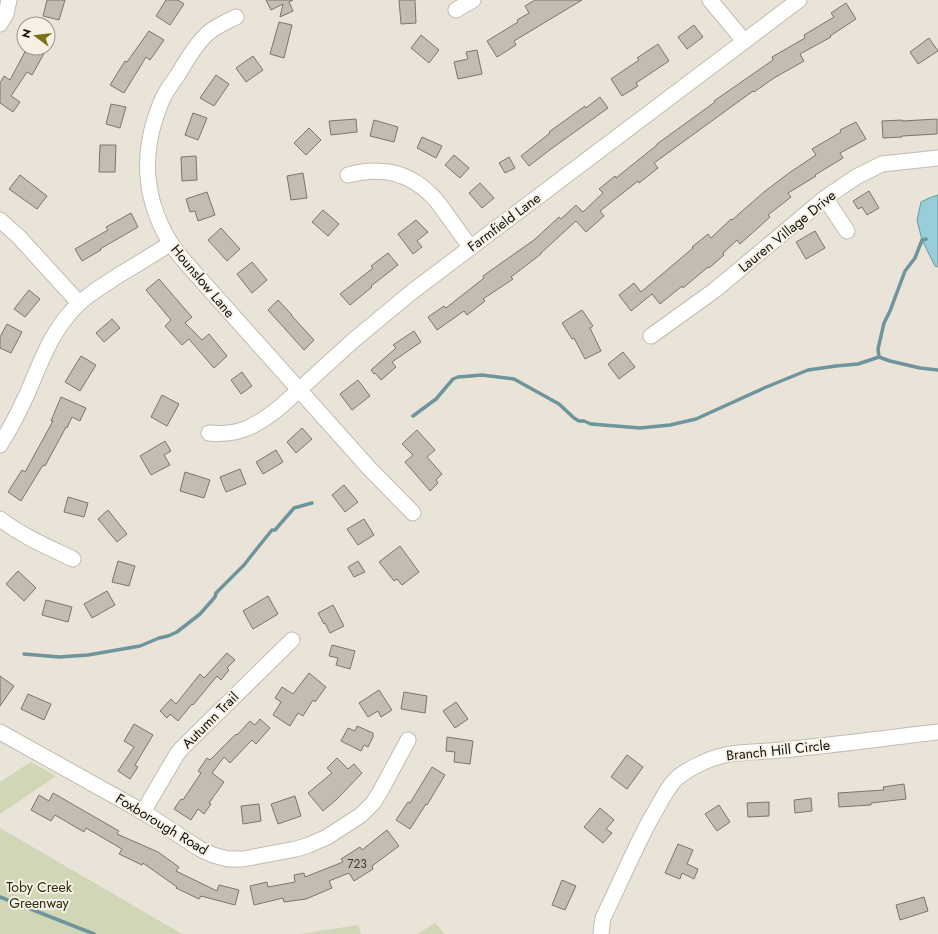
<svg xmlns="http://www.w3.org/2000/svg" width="938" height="934" font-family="Jost,sans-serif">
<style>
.green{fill:#d1d6b6}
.water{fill:#97ced9;stroke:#6f959c}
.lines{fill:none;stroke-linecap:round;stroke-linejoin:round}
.stream{stroke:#6f959c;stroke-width:3.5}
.building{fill:#c2bcb1;stroke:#7b766c}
.minor-casing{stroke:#c2bcb1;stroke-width:17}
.minor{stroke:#fff;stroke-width:15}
.labels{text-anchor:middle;stroke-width:4;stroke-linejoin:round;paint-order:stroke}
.number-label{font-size:12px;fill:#3e3b35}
.street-label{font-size:14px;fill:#12100c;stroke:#f7f0e5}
.park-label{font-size:14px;fill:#2b2e0c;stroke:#f7f0e5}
</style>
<rect width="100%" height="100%" fill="#e9e3d8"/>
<path class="green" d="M31 762 56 776 0 814V782Z
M0 828 182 934H0Z
M435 923 445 934H417Z
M358 925 361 934H301Z"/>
<path class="water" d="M938 195V267L935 266 922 240 917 220 921 202 929 198Z"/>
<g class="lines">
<path class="stream" d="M879 357 878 349 884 323 890 311 905 271 915 258 922 240 926 239
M413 416 436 399 453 379 458 377 482 375 514 379 559 404 574 418 579 421H584L591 424 640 428 670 425 696 419 764 388 808 370 836 366 858 364 879 357 890 361 920 368 938 370
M24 654 59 657 88 655 140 646 159 638 168 636 177 632 200 614 215 597 216 593 244 565 259 546 272 530H275L294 508 312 503
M0 897 94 934"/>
</g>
<path class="building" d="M47 0H65L59 20 43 16Z
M166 0H178L184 4 170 25 156 16Z
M266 0H293L289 2 293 11 280 17 283 4 271 10Z
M399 0H415L416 23 401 24Z
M535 0H582L514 41 516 45 497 57 487 41 518 22 517 20 529 13 525 6Z
M846 3 856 19 830 36 831 37 800 54 804 61 774 78 754 92 753 91 654 163 658 168 639 183 638 181 600 211 604 216 586 232 576 221 541 253V254L511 277 513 279 483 299 485 301 467 315 464 311 437 330 428 317 444 306 446 308 484 278 483 276 534 240 559 217 561 219 576 205 583 212 603 193 599 189 615 176 616 178 657 145V144L715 102 714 101 773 60 772 57 805 38 804 35 834 17 831 13Z
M279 22 292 25 284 58 270 54Z
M694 25 703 37 687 49 678 37Z
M149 31 164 40 150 60 146 57 124 93 110 85 125 61 127 62Z
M421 35 439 50 429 63 411 48Z
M929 38 938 51 918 64 910 52Z
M658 44 669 61 636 83 638 86 622 96 611 79 639 60 637 58Z
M27 48H47L32 75 27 72 11 96 20 102 13 112 0 103V83L4 76 10 80Z
M477 50 482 74 458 79 454 62 468 59 466 52Z
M253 56 263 70 246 82 236 68Z
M216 75 229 84 214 106 200 98Z
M600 97 608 108 551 149 529 166 521 156 550 133 549 132 585 106 586 108Z
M111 104 126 107 120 128 106 124Z
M193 113 207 118 198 140 185 135Z
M356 119 357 132 331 135 329 121Z
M937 119V134L902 136V137L883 138 882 121 902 120V121Z
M374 120 398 127 394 142 370 136Z
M856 122 866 139 840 153 843 158 815 175 816 176 788 193 791 197 768 215 770 217 740 244 737 240 723 253 724 255 709 268 708 267 683 288 682 286 660 304 652 294 631 311 619 295 634 283 641 292 693 248 692 247 708 234 711 238 731 219 732 220 764 192 789 173 816 155 812 149 841 132 840 130Z
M309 128 321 140 306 155 294 143Z
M422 137 442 146 436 158 417 148Z
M100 145H116L115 172H99Z
M454 155 469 168 460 178 445 165Z
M196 156 197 180 182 181 181 157Z
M509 157 515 168 505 173 499 163Z
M303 173 307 198 291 200 287 176Z
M20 175 47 196 37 209 9 189Z
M480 183 494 198 482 208 469 193Z
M869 191 879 208 867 215 862 207 858 209 853 201Z
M207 192 215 215 198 221 195 211 190 212 186 199Z
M323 210 339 224 328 236 312 222Z
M131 213 138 227 100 249 101 250 82 261 75 249 108 230 106 227Z
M416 220 428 232 417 241 422 247 413 254 398 234Z
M221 228 240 249 227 261 208 240Z
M815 231 825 248 806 259 796 242Z
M388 253 398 265 371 286 372 287 350 305 340 294 373 268 371 266Z
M252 262 267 280 252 293 237 274Z
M159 279 184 308 192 317 185 323 202 340 209 334 227 356 214 368 189 339 182 345 165 326 171 320 146 290Z
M29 290 40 299 25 317 14 309Z
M278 300 292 315H291L314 340 304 350 268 310Z
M582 310 593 326 590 328 601 351 585 359 574 338 572 339 562 323Z
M112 319 120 328 104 342 96 333Z
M7 324 22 332 11 353 0 348V337Z
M414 331 421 342 392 362 396 367 381 380 375 373 374 374 371 370 396 348 393 345Z
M623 352 635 367 619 379 608 364Z
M81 356 96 365 80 391 65 382Z
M242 372 252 386 241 394 231 380Z
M358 380 370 396 352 410 340 394Z
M162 395 179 404 167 426 151 417Z
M61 397 86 408 80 421 72 417 67 428 66 427 45 466 43 465 21 501 8 492 22 470 25 472 53 421H51Z
M302 428 312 439 296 453 287 442Z
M417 430 435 450 427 457 442 474 436 480 438 483 430 491 405 462 413 455 402 444Z
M165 441 171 451 164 455 170 465 151 475 140 456Z
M276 450 283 462 263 474 256 462Z
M240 469 246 484 226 492 220 477Z
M185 472 210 480 204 498 180 491Z
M344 485 358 502 345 512 332 495Z
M68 497 88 503 84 517 64 512Z
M108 510 127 534 117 542 98 519Z
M364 519 374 535 358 545 347 529Z
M400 546 419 572 402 585 397 579 394 581 379 562Z
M118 561 135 566 129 586 112 582Z
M358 561 365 572 354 577 348 567Z
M18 571 36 588 24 601 6 584Z
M107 591 115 605 92 618 84 604Z
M268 596 278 614 253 629 243 611Z
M46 600 72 607 68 622 42 615Z
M333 605 344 626 330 633 325 623 324 624 318 613Z
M332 645 355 651 350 669 336 665 338 658 329 656Z
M227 653 235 660 227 668 229 670 221 680 217 676 193 705 192 704 178 721 170 714 167 718 160 711 171 699 176 704 200 674 204 678Z
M309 673 326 687 315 702 313 700 303 716 298 713 290 726 273 715 281 702 275 698 282 687 293 694Z
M0 676 14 686 0 706Z
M379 690 392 710 381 717 378 711 368 717 359 703Z
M404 692 427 696 425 713 401 709Z
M28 694 51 704 44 720 21 709Z
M456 702 468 719 455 728 443 711Z
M260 719 270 728 256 744 252 740 230 763 224 757 212 773 224 782 209 803 211 804 204 814 198 809 191 820 174 809 181 799 183 800 201 773 198 771 207 758 210 760 236 734 237 735 250 721 255 725Z
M134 724 153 735 135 765 138 767 130 779 118 771 134 747 124 741Z
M357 726 373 733V737L368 747 364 745 361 751 341 741 348 728 355 731Z
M447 737 473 741 470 764 454 762 455 752 446 751Z
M627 755 643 767 627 789 611 777Z
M337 758 348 769 354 764 362 773 337 799 323 811 308 793 332 773 327 768Z
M432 767 445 775 427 805 426 804 410 829 396 820 408 802 410 803Z
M904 784 906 799 871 803V805L839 807 838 793 884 790 883 787Z
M53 793 119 831 117 834 158 852 179 867 176 871 217 891 219 885 239 890 235 905 201 896 199 899 176 888 177 887 143 863 142 865 119 854 122 849 86 828 84 832 55 815 51 821 31 810 39 795 49 801Z
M295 796 301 816 278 824 271 804Z
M811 798 812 811 795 813 794 800Z
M769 802V816L748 817 747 803Z
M259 804 261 821 243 824 241 806Z
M719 805 730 822 717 831 705 814Z
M600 808 614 820 606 829 612 833 603 843 584 827Z
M387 830 399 846 372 866 373 869 354 881 349 873 329 881 332 888 306 899 284 902 283 898 254 905 250 886 267 882 268 887 295 882 294 875 304 873 305 877 343 862 341 859 360 847 362 850Z
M678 844 693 850 687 864 698 869 694 879 682 873 680 879 665 873Z
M562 880 576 886 565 910 552 905Z
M924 897 928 911 900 920 896 905Z"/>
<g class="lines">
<defs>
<path id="minor" d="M710 0 744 41
M456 10 473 0
M236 17C228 21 219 25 212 30 201 37 186 61 179 73 174 81 168 88 164 96 160 103 158 111 155 119 141 163 147 205 171 244 178 254 186 263 194 272L369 468 413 513
M0 24 6 14 9 0
M348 175C378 167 407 171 430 194 437 200 442 208 447 215 455 226 463 237 471 248
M825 198 847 231
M0 220 19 237 79 303
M651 336 715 290 825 198 856 177 882 164 938 158
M209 433C239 436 256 426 279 408L355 339 413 291 799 0
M0 445C10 429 19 412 27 394 39 367 49 337 69 314 83 297 101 287 119 275 136 265 154 254 171 243
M0 519C22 536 48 547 73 559
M0 732 129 804 156 820 200 849 213 855 228 859H243L296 849 309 845 327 837 361 815 373 803 380 792 408 740
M143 812 177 754 182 748 292 640
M601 934 602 925 603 918C619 885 633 852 650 820 658 807 664 793 674 781 684 770 710 758 725 755 743 751 763 752 782 750 834 745 886 738 938 732"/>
</defs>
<use href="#minor" class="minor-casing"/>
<use href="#minor" class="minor"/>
</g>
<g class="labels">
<g class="number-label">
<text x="357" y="868">723</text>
</g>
<g class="street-label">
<text transform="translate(504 222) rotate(-37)" y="5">Farmfield Lane</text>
<text transform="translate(787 231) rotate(-39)" y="5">Lauren Village Drive</text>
<text transform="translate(203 281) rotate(50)" y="5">Hounslow Lane</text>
<text transform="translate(210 720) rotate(-45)" y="5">Autumn Trail</text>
<text transform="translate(778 750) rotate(-6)" y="5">Branch Hill Circle</text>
<text transform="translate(162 824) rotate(31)" y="5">Foxborough Road</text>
</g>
<g class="park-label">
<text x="39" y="892">Toby Creek<tspan x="39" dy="16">Greenway</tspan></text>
</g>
</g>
<g transform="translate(36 36) rotate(285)"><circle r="19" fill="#f7f0e5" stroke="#9b968e"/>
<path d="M0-3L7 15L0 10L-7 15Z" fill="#7a7214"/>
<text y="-6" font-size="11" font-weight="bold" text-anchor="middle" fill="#12100c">N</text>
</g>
</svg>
